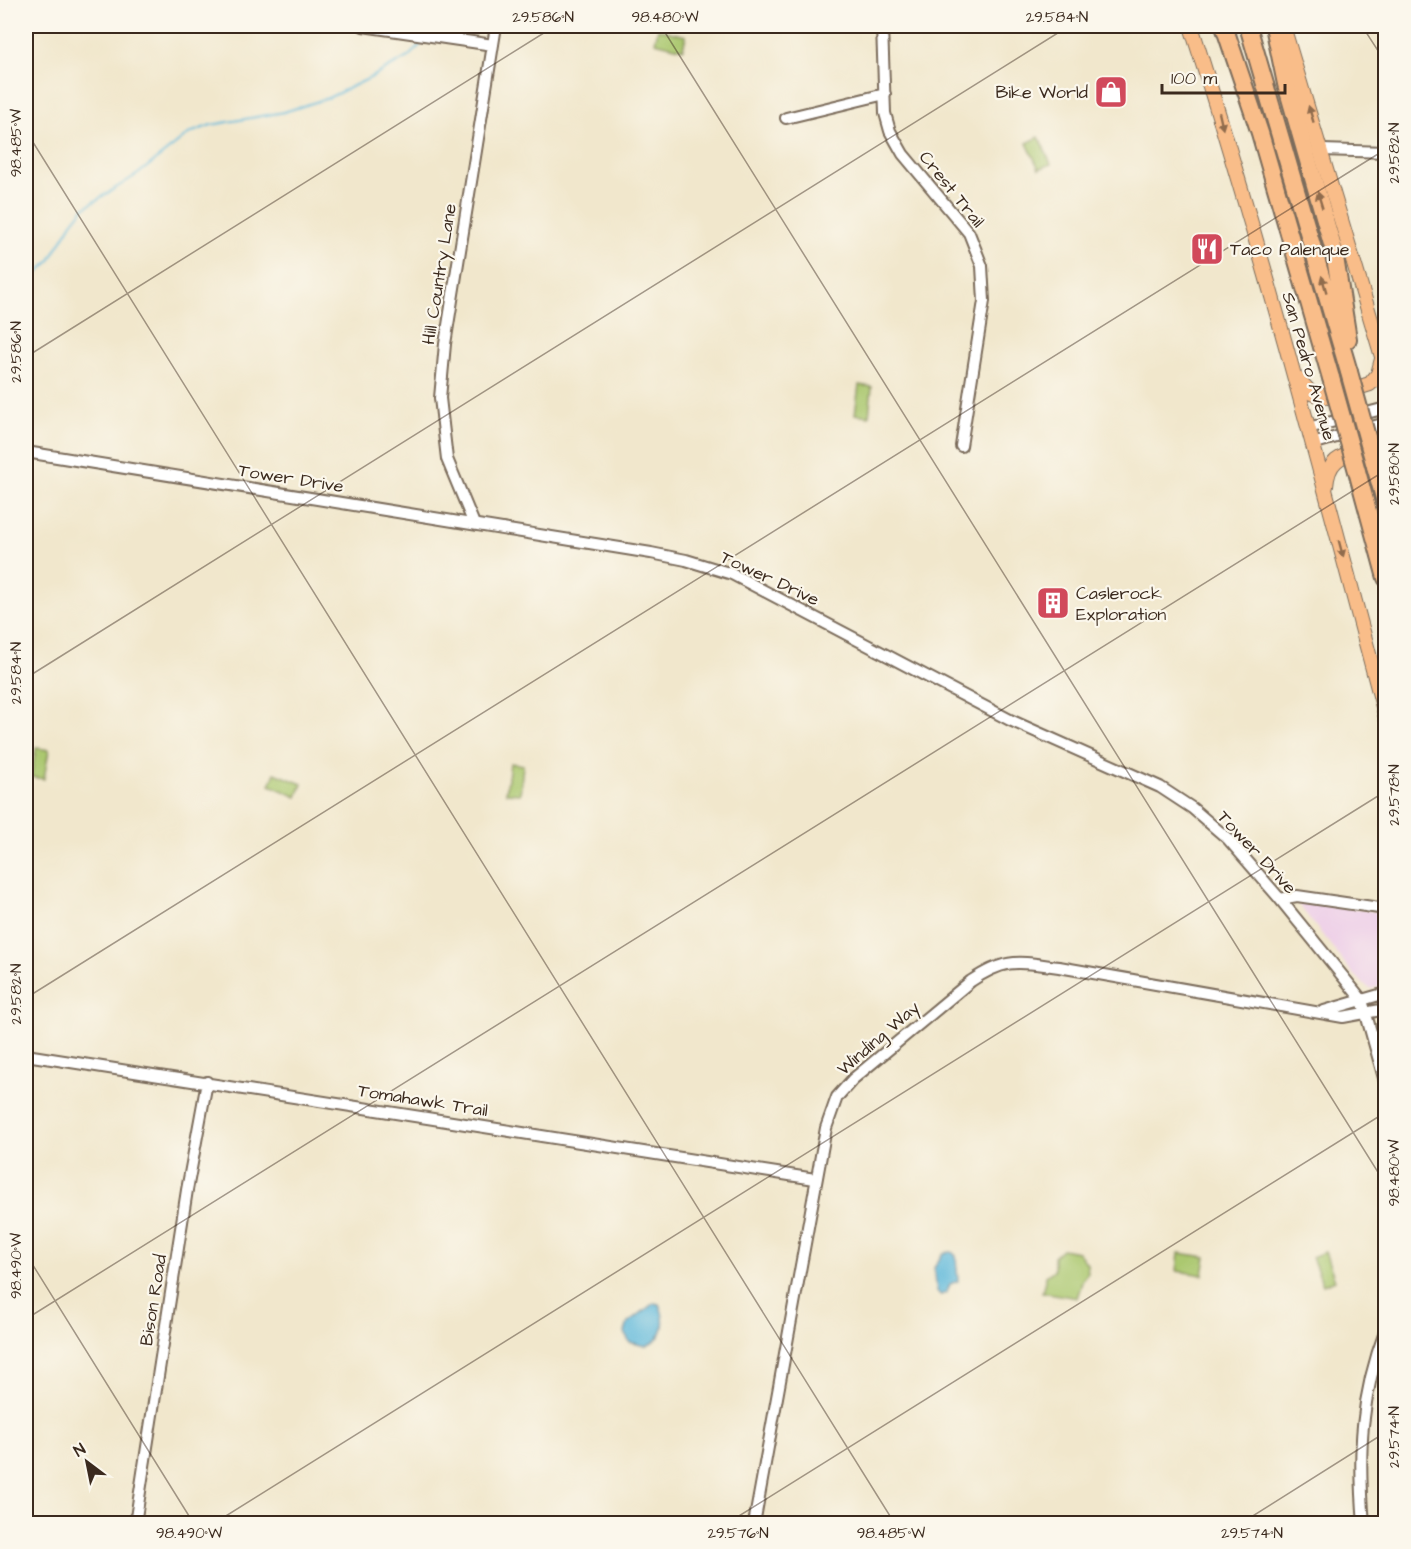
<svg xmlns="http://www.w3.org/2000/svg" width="1411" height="1549" font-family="'Architects Daughter',sans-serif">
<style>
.built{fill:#eed0e8}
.green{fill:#abc86f;stroke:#737946;stroke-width:1.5}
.water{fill:#5cb7da;stroke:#4c707c;stroke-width:1.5}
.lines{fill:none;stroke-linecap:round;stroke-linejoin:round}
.stream{stroke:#5cb7da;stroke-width:2}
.minor-casing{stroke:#7b6c5b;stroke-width:14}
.major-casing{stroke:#7b6c5b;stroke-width:16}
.highway-casing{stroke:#7b6c5b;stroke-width:20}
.minor{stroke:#fff;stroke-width:10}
.major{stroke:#f9bd89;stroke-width:14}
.highway{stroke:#f9bd89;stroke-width:16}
.highway-bridge-casing{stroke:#7b6c5b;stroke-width:20;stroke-linecap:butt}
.highway-bridge{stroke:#f9bd89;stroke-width:16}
.oneway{fill:#906c4e}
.ticks{fill:none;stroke:#3b2a1e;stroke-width:1.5;stroke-opacity:0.45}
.labels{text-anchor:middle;stroke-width:4.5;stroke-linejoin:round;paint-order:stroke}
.poi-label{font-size:18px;fill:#3b2a1e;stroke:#fbf7ec;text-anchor:start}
.street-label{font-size:18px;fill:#3b2a1e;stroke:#fbf7ec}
.neatline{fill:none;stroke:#3b2a1e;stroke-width:2}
.ticks-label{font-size:15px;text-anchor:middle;fill:#3b2a1e}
</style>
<rect width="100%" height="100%" fill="#fbf7ec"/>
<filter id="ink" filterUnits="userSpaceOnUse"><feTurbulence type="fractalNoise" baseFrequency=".0167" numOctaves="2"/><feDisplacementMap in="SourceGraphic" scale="12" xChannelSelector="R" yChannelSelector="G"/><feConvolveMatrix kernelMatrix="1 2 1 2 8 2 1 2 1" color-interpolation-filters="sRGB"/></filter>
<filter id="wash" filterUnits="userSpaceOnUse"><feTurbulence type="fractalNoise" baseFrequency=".008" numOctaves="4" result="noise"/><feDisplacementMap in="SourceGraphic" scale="24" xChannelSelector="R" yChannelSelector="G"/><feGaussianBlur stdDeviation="1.35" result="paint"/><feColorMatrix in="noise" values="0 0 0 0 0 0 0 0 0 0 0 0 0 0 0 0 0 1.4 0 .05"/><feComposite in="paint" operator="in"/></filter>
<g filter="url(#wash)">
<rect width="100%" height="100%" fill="#f1e7cc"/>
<path class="built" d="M1295 900 1385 913V985L1370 989 1354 975Z"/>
<path class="green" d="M658 29 686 36 683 49 655 42Z
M1039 137 1051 164 1039 169 1027 143Z
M859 385 872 387 869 416 855 414Z
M36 748 49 750 44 779 31 777Z
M510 763 523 765 520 794 506 793Z
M275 773 302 784 297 797 270 785Z
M1062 1249 1078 1252 1087 1264 1088 1273 1083 1279 1077 1298 1042 1292 1046 1276 1054 1270V1256Z
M1325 1252 1335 1280 1323 1285 1312 1257Z
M1179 1253 1206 1257 1203 1275 1177 1271Z"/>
<path class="water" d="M952 1252 956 1256 958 1281 950 1284 947 1292 941 1295 937 1292 934 1268 943 1253Z
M654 1303 659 1304C667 1321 665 1339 646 1346L629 1342 625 1332 628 1323Z"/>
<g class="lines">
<path class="stream" d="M32 278 49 262 72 223 84 208 138 174 190 133 211 125 284 112 328 98 370 78 408 57 422 43"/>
</g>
</g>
<g filter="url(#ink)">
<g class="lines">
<defs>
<path id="minor" d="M363 26 493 45
M882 26 885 113 890 131 903 154 969 233 982 266 984 301 961 446
M786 118 885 94
M1322 150 1386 152
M1308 428 1386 408
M1312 444 1386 423
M26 452 651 553 686 560 732 574 1010 720 1160 787 1192 808 1228 839 1280 899 1362 1000 1386 1085
M474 524 447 459 440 398 445 344 496 26
M1280 899 1297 896 1386 909
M1324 1011 1386 993
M26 1055 815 1179
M135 1524 187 1190 207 1082
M754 1524 826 1128 837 1097 853 1079 971 981C1007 957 1018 962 1059 967L1343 1017 1386 1009
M1364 1524C1358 1453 1360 1397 1386 1329"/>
<path id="major" d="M1191 26C1264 254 1324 486 1386 718
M1283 26 1386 370
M1297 378 1311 393 1328 397 1370 384 1378 374 1382 359
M1326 486C1328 461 1339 456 1362 450 1370 448 1377 445 1386 446"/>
<path id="highway" d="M1224 26 1260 133 1331 378
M1248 26 1349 372
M1274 26 1286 84 1334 251 1348 339
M1375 466 1386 505
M1357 471 1386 578"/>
</defs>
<use href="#minor" class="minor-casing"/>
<use href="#major" class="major-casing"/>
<use href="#highway" class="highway-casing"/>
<use href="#minor" class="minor"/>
<use href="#major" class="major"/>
<use href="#highway" class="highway"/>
<defs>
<path id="highway-bridge" d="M1349 372 1375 466
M1331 378 1357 471"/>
</defs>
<use href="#highway-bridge" class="highway-bridge-casing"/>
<use href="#highway-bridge" class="highway-bridge"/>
</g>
<defs><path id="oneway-solid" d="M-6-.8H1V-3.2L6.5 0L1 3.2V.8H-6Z" transform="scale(1.5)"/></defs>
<g class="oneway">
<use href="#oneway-solid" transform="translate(1311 114) rotate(-107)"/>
<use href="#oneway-solid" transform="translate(1221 121) rotate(77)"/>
<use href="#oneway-solid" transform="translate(1320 200) rotate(-107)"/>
<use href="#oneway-solid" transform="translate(1324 284) rotate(-106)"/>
<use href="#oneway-solid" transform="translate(1341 549) rotate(75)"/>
</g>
</g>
<path class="ticks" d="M661 26 1386 1185M1362 26 1386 63M26 36 42 26M26 131 895 1524M26 357 555 26M26 678 1069 26M26 998 1386 149M26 1254 194 1524M26 1319 1386 470M213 1524 1386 791M726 1524 1386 1112M1240 1524 1386 1432"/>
<defs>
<symbol id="shop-square" viewBox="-11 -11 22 22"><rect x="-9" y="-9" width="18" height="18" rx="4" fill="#d1495b" stroke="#fbf7ec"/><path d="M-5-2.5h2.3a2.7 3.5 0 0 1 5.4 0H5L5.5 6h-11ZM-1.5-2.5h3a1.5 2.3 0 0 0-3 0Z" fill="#fff"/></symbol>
<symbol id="restaurant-square" viewBox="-11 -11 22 22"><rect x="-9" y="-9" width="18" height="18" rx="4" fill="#d1495b" stroke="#fbf7ec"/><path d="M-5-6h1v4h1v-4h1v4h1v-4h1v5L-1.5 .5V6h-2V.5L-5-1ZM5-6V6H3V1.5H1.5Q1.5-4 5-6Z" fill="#fff"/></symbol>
<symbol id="building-square" viewBox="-11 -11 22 22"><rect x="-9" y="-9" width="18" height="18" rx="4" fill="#d1495b" stroke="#fbf7ec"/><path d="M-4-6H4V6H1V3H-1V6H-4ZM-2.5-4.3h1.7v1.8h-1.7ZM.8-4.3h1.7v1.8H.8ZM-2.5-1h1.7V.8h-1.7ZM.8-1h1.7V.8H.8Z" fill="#fff"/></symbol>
</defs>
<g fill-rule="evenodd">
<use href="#shop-square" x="1092" y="73" width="38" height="38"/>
<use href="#restaurant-square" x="1188" y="230" width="38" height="38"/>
<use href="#building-square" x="1034" y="584" width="38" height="38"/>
</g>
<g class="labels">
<g class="poi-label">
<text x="1088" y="98" text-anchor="end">Bike World</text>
<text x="1230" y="255">Taco Palenque</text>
<text x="1076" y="599">Caslerock<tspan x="1076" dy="21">Exploration</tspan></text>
</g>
<g class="street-label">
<text transform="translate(952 189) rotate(51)" y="6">Crest Trail</text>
<text transform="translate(439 274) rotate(-81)" y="6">Hill Country Lane</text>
<text transform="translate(1309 366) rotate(74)" y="6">San Pedro Avenue</text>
<text transform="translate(291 478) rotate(9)" y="6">Tower Drive</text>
<text transform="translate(770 578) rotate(25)" y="6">Tower Drive</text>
<text transform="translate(1257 852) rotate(47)" y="6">Tower Drive</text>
<text transform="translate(878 1038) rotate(-41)" y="6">Winding Way</text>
<text transform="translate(423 1100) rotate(9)" y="6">Tomahawk Trail</text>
<text transform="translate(153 1300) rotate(-81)" y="6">Bison Road</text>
</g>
</g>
<rect width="1411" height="1549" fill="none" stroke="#fbf7ec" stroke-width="66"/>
<g transform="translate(87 1462) rotate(328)" stroke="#fbf7ec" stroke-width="4.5" paint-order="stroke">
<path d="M0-4.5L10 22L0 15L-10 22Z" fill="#3b2a1e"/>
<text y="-9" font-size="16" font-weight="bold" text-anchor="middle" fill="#3b2a1e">N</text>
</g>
<path d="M1162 84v9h123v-9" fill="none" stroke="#3b2a1e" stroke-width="3"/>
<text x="1171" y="84" font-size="18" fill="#3b2a1e" stroke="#fbf7ec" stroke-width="4.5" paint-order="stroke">100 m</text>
<rect x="33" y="33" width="1345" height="1483" class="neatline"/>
<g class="ticks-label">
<text x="543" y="22">29.586°N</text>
<text x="665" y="22">98.480°W</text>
<text x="1057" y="22">29.584°N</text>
<text transform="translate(16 143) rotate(-90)" y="5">98.485°W</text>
<text transform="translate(1394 153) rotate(-90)" y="5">29.582°N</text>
<text transform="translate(16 352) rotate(-90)" y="5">29.586°N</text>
<text transform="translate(1394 474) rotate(-90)" y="5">29.580°N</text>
<text transform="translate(16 673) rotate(-90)" y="5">29.584°N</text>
<text transform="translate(1394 795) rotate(-90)" y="5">29.578°N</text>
<text transform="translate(16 994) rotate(-90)" y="5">29.582°N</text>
<text transform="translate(1394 1173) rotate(-90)" y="5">98.480°W</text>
<text transform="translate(16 1266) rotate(-90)" y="5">98.490°W</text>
<text transform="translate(1394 1437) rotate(-90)" y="5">29.574°N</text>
<text x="189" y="1538">98.490°W</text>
<text x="738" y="1538">29.576°N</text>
<text x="891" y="1538">98.485°W</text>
<text x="1252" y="1538">29.574°N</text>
</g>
</svg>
